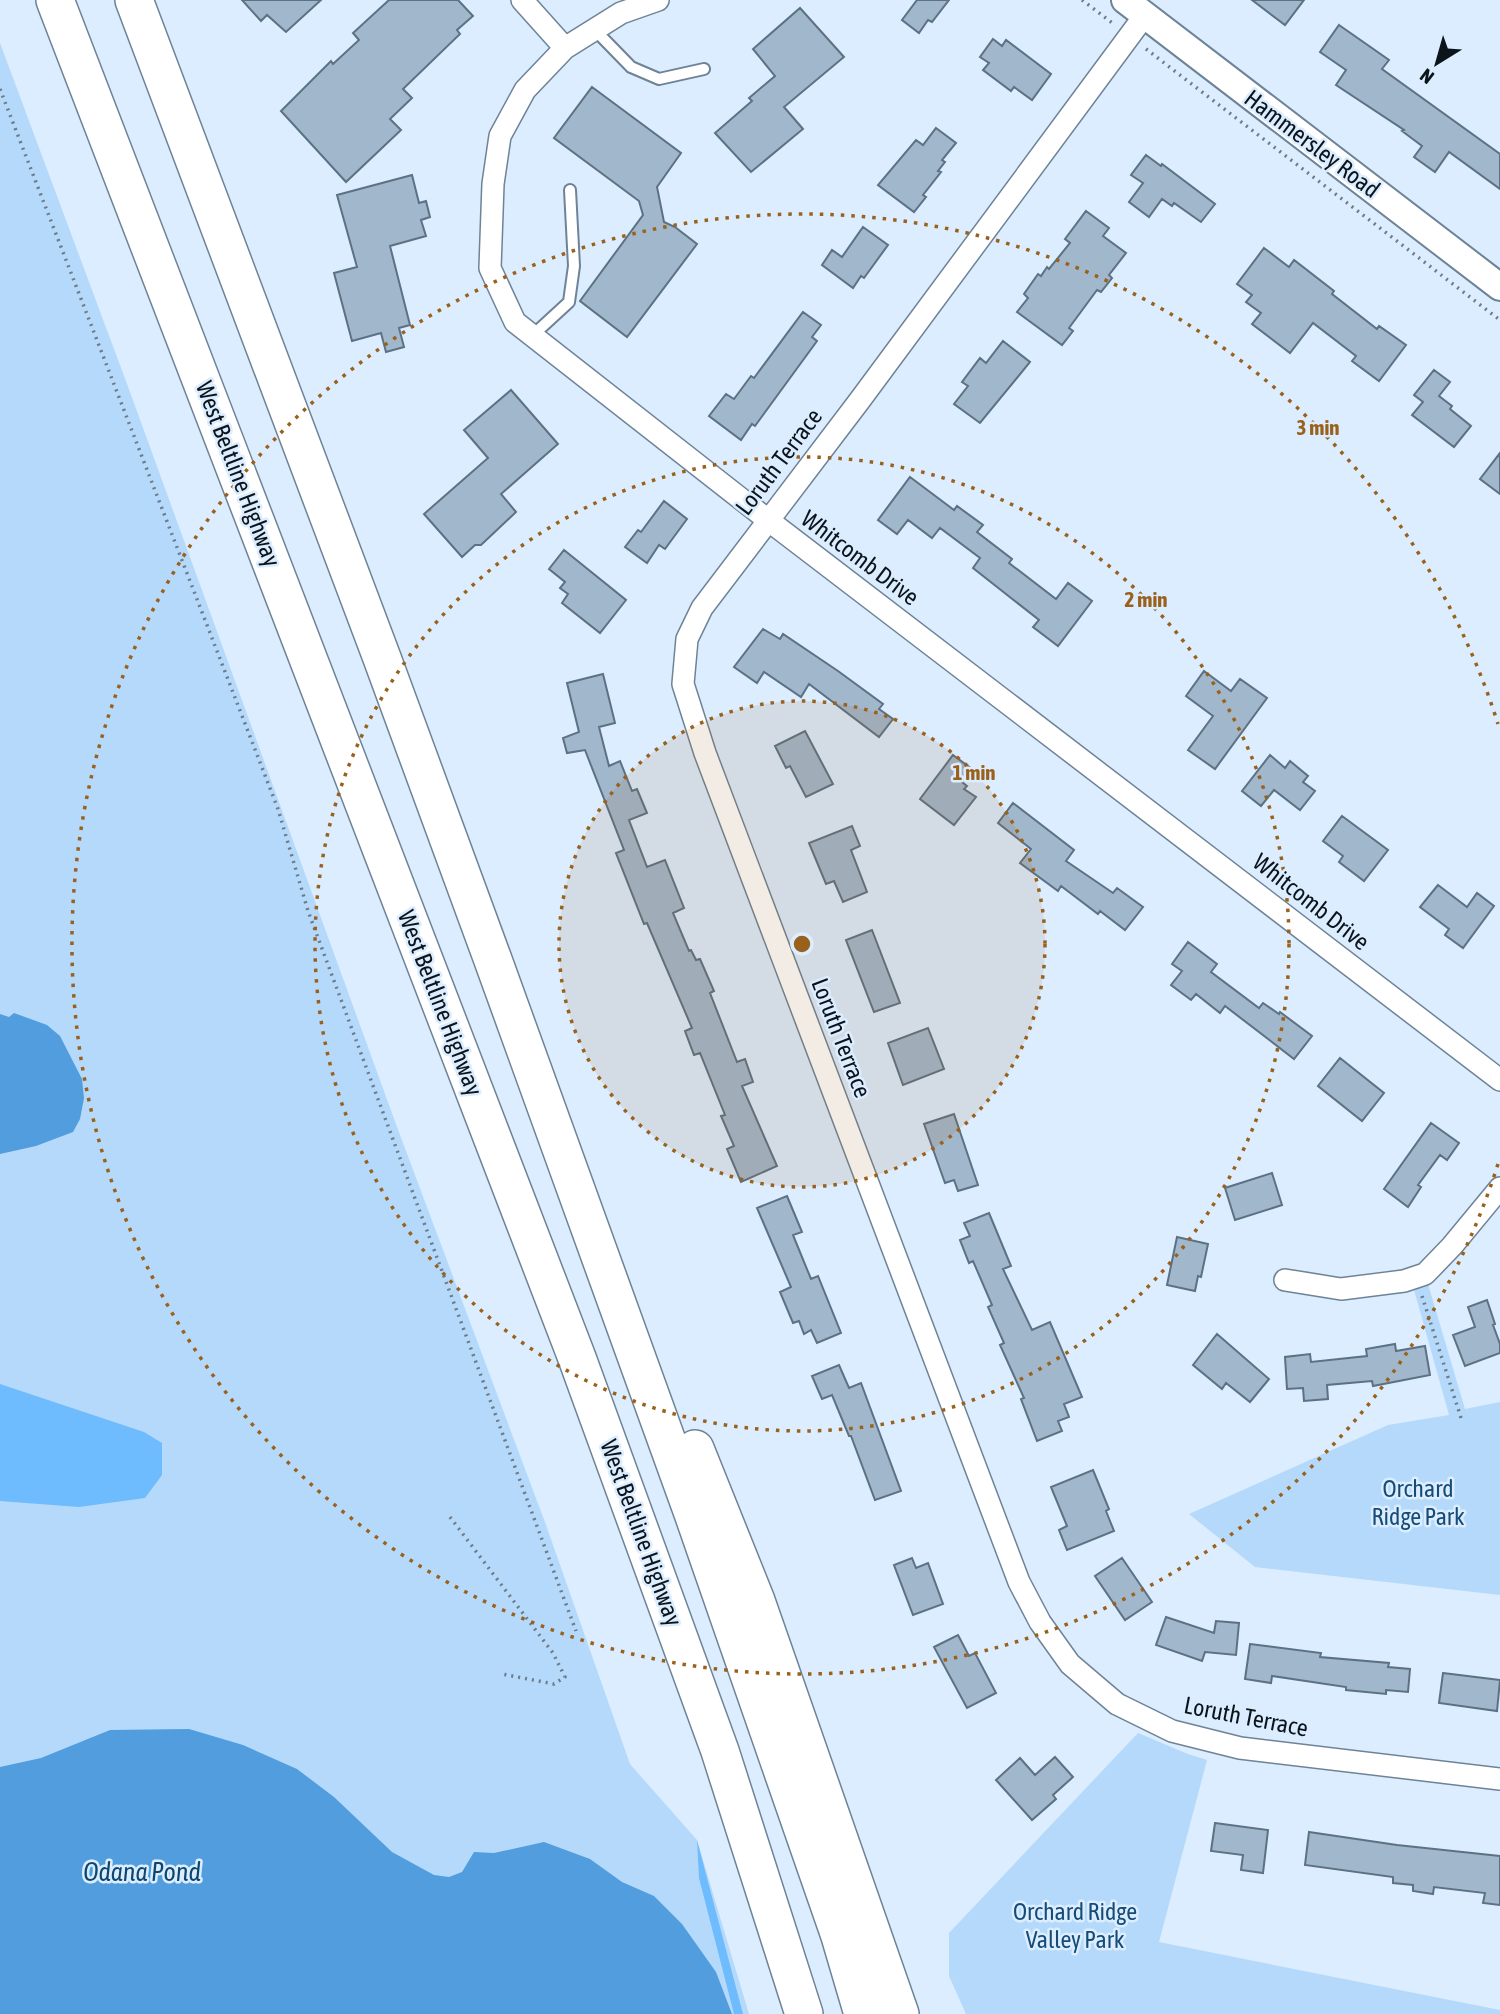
<svg xmlns="http://www.w3.org/2000/svg" width="1500" height="2014" font-family="'Asap Condensed',sans-serif">
<style>
.green{fill:#b5d9fa}
.forest{fill:#6ebbfd}
.water{fill:#519dde}
.building{fill:#a1b7cc;stroke:#5c7184;stroke-width:2}
.lines{fill:none;stroke-linecap:round;stroke-linejoin:round}
.service-casing{stroke:#6e8396;stroke-width:14}
.minor-casing{stroke:#6e8396;stroke-width:24}
.tertiary-casing{stroke:#6e8396;stroke-width:30}
.motorway-casing{stroke:#6e8396;stroke-width:40}
.path{stroke:#6f7b88;stroke-width:3.5;stroke-dasharray:2 5;stroke-linecap:butt}
.service{stroke:#fff;stroke-width:10}
.minor{stroke:#fff;stroke-width:21}
.tertiary{stroke:#fff;stroke-width:26}
.motorway{stroke:#fff;stroke-width:37}
.ring{fill:none;stroke:#9a611d;stroke-width:3.5;stroke-dasharray:3.5 7}
.labels{text-anchor:middle;stroke-width:5;stroke-linejoin:round;paint-order:stroke}
.street-label{font-size:24px;fill:#0c141b;stroke:#dbedff}
.park-label{font-size:24px;fill:#154c77;stroke:#dbedff}
.water-label{font-size:26px;font-style:italic;fill:#0d4771;stroke:#dbedff}
.centre{fill:#9a611d;stroke:#dbedff;stroke-width:3.5}
.ring-label{font-size:21px;text-anchor:middle;font-weight:bold;fill:#9a611d;stroke:#dbedff;stroke-width:5;stroke-linejoin:round;paint-order:stroke}
</style>
<rect width="100%" height="100%" fill="#dbedff"/>
<path class="green" d="M0 43 130 392 397 1127 546 1525 630 1764 697 1840 749 2014H0Z
M1425 1274 1465 1409 1500 1402V1595L1255 1567 1189 1514 1388 1425 1449 1415 1411 1279Z
M1138 1733 1188 1754 1207 1760 1159 1942 1500 2010V2014H966L949 1976V1933Z"/>
<path class="forest" d="M0 1384 144 1432 162 1443V1475L145 1498 79 1507 0 1501Z
M697 1840 743 2014H734L699 1878Z"/>
<path class="water" d="M14 1013 47 1025 60 1036 82 1079 84 1098 80 1119 73 1132 36 1146 0 1154V1014L9 1017Z
M189 1729 243 1745 297 1769 334 1797 392 1852 434 1875 449 1877 462 1872 474 1852 494 1853 544 1842 590 1859 622 1882 654 1896 682 1924 716 1972 732 2014H0V1767L41 1758 110 1730Z"/>
<path class="building" d="M242 0H321L286 32 267 15 261 21Z
M389 0H458L473 16 457 30 460 34 403 89 412 98 390 119 401 130 346 182 281 111 331 61 333 64 359 40 353 33Z
M917 0H949L932 22 928 20 919 33 902 20Z
M1252 0H1304L1285 25Z
M800 8 844 57 784 107 803 129 751 172 715 133 752 101 749 98 775 76 753 49Z
M1339 25 1389 60 1382 69 1500 154V189L1449 152 1435 172 1414 157 1422 146 1402 131 1404 130 1336 85 1346 70 1320 52Z
M993 39 1002 46 1006 40 1051 74 1032 100 1014 87 1011 91 983 70 989 63 980 57Z
M592 87 681 153 657 187 664 222 675 227 697 244 627 337 580 301 643 215 639 201 554 138Z
M936 128 956 143 942 160 945 162 938 171 941 172 923 195 926 197 914 212 878 185 916 140 923 145Z
M1146 155 1161 166 1162 164 1215 204 1201 222 1174 203 1172 206 1162 199 1149 217 1129 202 1143 183 1131 175Z
M412 175 419 203 426 201 430 217 421 220 426 236 390 246 410 325 399 328 404 347 386 352 381 333 352 341 334 273 357 267 337 195Z
M1086 211 1109 228 1103 236 1126 253 1109 275 1112 278 1101 292 1097 290 1069 328 1073 331 1062 345 1017 312 1028 298 1024 294 1038 274 1041 276 1047 267 1049 269 1070 243 1065 239Z
M863 227 888 245 864 278 861 276 853 288 822 265 832 250 842 257Z
M1264 248 1289 267 1294 260 1334 291 1332 294 1377 329 1379 326 1406 345 1379 381 1352 361 1356 356 1313 323 1290 353 1252 324 1261 313 1246 302 1252 295 1237 284Z
M803 312 821 325 812 337 817 341 755 426 752 424 741 440 709 416 726 394 734 399 751 376 754 378Z
M1003 341 1030 362 980 423 954 404 968 386 962 382 980 358 986 363Z
M1434 370 1450 382 1439 396 1452 406 1450 409 1471 426 1454 447 1412 415 1423 402 1414 395Z
M511 390 558 444 501 494 516 512 481 545H475L462 557 424 514 488 458 464 430Z
M1500 453V494L1480 479Z
M910 477 954 510 957 506 983 525 977 532 1012 559 1009 563 1056 599 1068 583 1092 601 1058 646 1033 627 1039 620 973 568 980 558 940 528 932 538 908 520 897 534 878 520Z
M664 501 687 519 665 549 659 545 647 563 625 547 638 530 641 532Z
M564 550 626 600 600 633 562 603 568 594 560 588 565 582 549 569Z
M763 629 780 639 783 634 838 671 883 704 879 709 893 719 879 737 809 684 801 697 764 672 757 683 734 667Z
M1204 671 1231 691 1240 679 1267 698 1215 769 1188 750 1213 716 1186 696Z
M603 674 615 723 599 727 609 766 620 761 632 791 637 789 647 813 629 820 647 867 665 860 684 908 673 913 689 951 691 950 696 960 700 959 714 991 710 993 737 1062 745 1059 753 1082 742 1086 777 1166 741 1182 727 1149 734 1146 721 1116 725 1115 700 1053 694 1055 685 1031 692 1028 647 923 644 924 616 853 624 850 585 750 567 753 563 738 579 732 567 683Z
M805 731 833 784 806 797 790 766 786 768 775 746Z
M953 755 972 769 962 782 967 786 964 789 976 797 954 825 920 799Z
M1270 755 1285 768 1290 761 1308 776 1303 782 1315 791 1300 810 1274 790 1261 806 1242 791Z
M1013 803 1074 850 1066 861 1113 893 1117 888 1143 907 1125 930 1100 911 1098 914 1061 886 1058 891 1020 863 1031 849 998 823Z
M1342 816 1388 850 1364 881 1339 862 1343 856 1323 841Z
M852 826 860 846 851 850 867 892 843 902 834 881 826 884 809 843Z
M1438 885 1467 907 1477 893 1494 906 1463 948 1445 935 1449 929 1420 907Z
M872 930 900 1003 874 1012 846 940Z
M1188 942 1217 964 1211 972 1259 1008 1263 1003 1279 1014 1280 1012 1312 1036 1294 1059 1225 1006 1220 1013 1196 994 1191 1000 1171 985 1182 971 1172 964Z
M928 1028 944 1069 903 1085 888 1043Z
M1340 1058 1384 1093 1362 1121 1318 1086Z
M954 1114 978 1185 958 1191 954 1180 945 1183 924 1124Z
M1431 1123 1459 1143 1447 1160 1440 1155 1418 1185 1421 1187 1408 1207 1384 1189Z
M1272 1173 1282 1205 1235 1220 1225 1188Z
M787 1196 802 1232 793 1235 811 1279 818 1276 841 1333 817 1343 811 1330 804 1334 799 1321 793 1323 780 1292 791 1287 757 1208Z
M989 1213 1011 1266 1003 1269 1032 1330 1050 1322 1082 1397 1064 1404 1069 1417 1058 1421 1062 1431 1037 1441 1021 1399 1024 1398 1000 1345 1004 1343 988 1307 992 1305 973 1261 969 1263 960 1240 970 1236 964 1223Z
M1177 1237 1208 1244 1201 1277 1198 1276 1195 1291 1167 1285Z
M1487 1300 1495 1324 1493 1325 1500 1344V1353L1465 1366 1453 1335 1475 1327 1468 1307Z
M1217 1334 1269 1379 1250 1402 1226 1383 1222 1389 1193 1365Z
M1395 1344 1396 1351 1425 1346 1430 1375 1373 1386 1372 1381 1327 1385 1328 1399 1304 1401 1303 1388 1287 1389 1285 1357 1310 1354 1311 1362 1367 1356 1366 1349Z
M839 1365 849 1388 861 1383 901 1491 875 1500 851 1436H849L832 1395 822 1399 812 1376Z
M1093 1470 1109 1509 1106 1511 1114 1531 1067 1550 1059 1530 1067 1526 1051 1487Z
M912 1558 916 1568 928 1563 943 1604 913 1615 894 1565Z
M1122 1558 1152 1602 1125 1620 1095 1576Z
M1166 1617 1214 1633 1216 1621 1239 1623 1236 1655 1205 1652 1202 1661 1156 1645Z
M958 1635 969 1656 975 1653 996 1693 967 1708 934 1647Z
M1250 1644 1321 1653 1320 1657 1389 1663 1388 1667 1410 1669 1408 1692 1386 1690V1694L1346 1690V1687L1272 1676 1271 1683 1245 1679Z
M1443 1673 1500 1680 1497 1711 1439 1703Z
M1055 1757 1073 1777 1053 1795 1056 1799 1032 1820 996 1780 1020 1758 1035 1775Z
M1215 1823 1268 1830 1263 1873 1241 1870 1243 1855 1211 1851Z
M1309 1832 1397 1845 1500 1856V1905L1483 1903 1485 1893 1434 1887 1433 1894 1413 1891V1885L1393 1883V1877L1305 1865Z"/>
<g class="lines">
<defs>
<path id="service" d="M594 29 631 67 659 79 704 69
M532 336 569 302 574 266 570 190"/>
<path id="minor" d="M522 0 565 48
M658 0 621 13 565 48 525 90 500 136 493 184 490 268 515 322 768 520 1500 1080
M1145 15 860 400 702 608 687 639 683 684 705 753 1019 1582 1040 1622 1070 1664 1117 1704 1172 1731 1240 1748 1500 1779
M1285 1280 1341 1289 1404 1281 1425 1274 1452 1246 1500 1188"/>
<path id="tertiary" d="M1125 0 1500 287"/>
<path id="motorway" d="M55 0 577 1358 720 1751 804 2014
M134 0 382 658 493 960 694 1516 840 1936 863 2014
M695 1449 756 1601 900 2014"/>
</defs>
<use href="#service" class="service-casing"/>
<use href="#minor" class="minor-casing"/>
<use href="#tertiary" class="tertiary-casing"/>
<use href="#motorway" class="motorway-casing"/>
<path class="path" d="M1082 0 1115 25
M1146 49 1500 320
M0 89 278 809 308 911 576 1631
M1422 1296 1462 1421
M450 1517 553 1653 565 1677 554 1684 502 1674"/>
<use href="#service" class="service"/>
<use href="#minor" class="minor"/>
<use href="#tertiary" class="tertiary"/>
<use href="#motorway" class="motorway"/>
</g>
<circle cx="802" cy="944" r="243" fill="#9a611d" fill-opacity=".12"/>
<g class="ring">
<circle cx="802" cy="944" r="243"/>
<circle cx="802" cy="944" r="487"/>
<path d="M1498 1164A730 730 0 1 1 1498 724"/>
</g>
<g class="labels">
<g class="street-label">
<text transform="translate(1312 144) rotate(37)" y="8">Hammersley Road</text>
<text transform="translate(779 462) rotate(-53)" y="8">Loruth Terrace</text>
<text transform="translate(238 474) rotate(69)" y="8">West Beltline Highway</text>
<text transform="translate(860 558) rotate(37)" y="8">Whitcomb Drive</text>
<text transform="translate(1311 902) rotate(38)" y="8">Whitcomb Drive</text>
<text transform="translate(440 1003) rotate(69)" y="8">West Beltline Highway</text>
<text transform="translate(841 1038) rotate(69)" y="8">Loruth Terrace</text>
<text transform="translate(641 1533) rotate(70)" y="8">West Beltline Highway</text>
<text transform="translate(1246 1717) rotate(11)" y="8">Loruth Terrace</text>
</g>
<g class="park-label">
<text x="1418" y="1497">Orchard<tspan x="1418" dy="28">Ridge Park</tspan></text>
<text x="1075" y="1920">Orchard Ridge<tspan x="1075" dy="28">Valley Park</tspan></text>
</g>
<g class="water-label">
<text x="142" y="1881">Odana Pond</text>
</g>
</g>
<circle cx="802" cy="944" r="10" class="centre"/>
<g class="ring-label">
<text x="1318" y="435">3 min</text>
<text x="1146" y="607">2 min</text>
<text x="974" y="780">1 min</text>
</g>
<g transform="translate(1437 63) rotate(217)" stroke="#dbedff" stroke-width="5" paint-order="stroke">
<path d="M0-5L12 26L0 18L-12 26Z" fill="#0c141b"/>
<text y="-10" font-size="19" font-weight="bold" text-anchor="middle" fill="#0c141b">N</text>
</g>
</svg>
